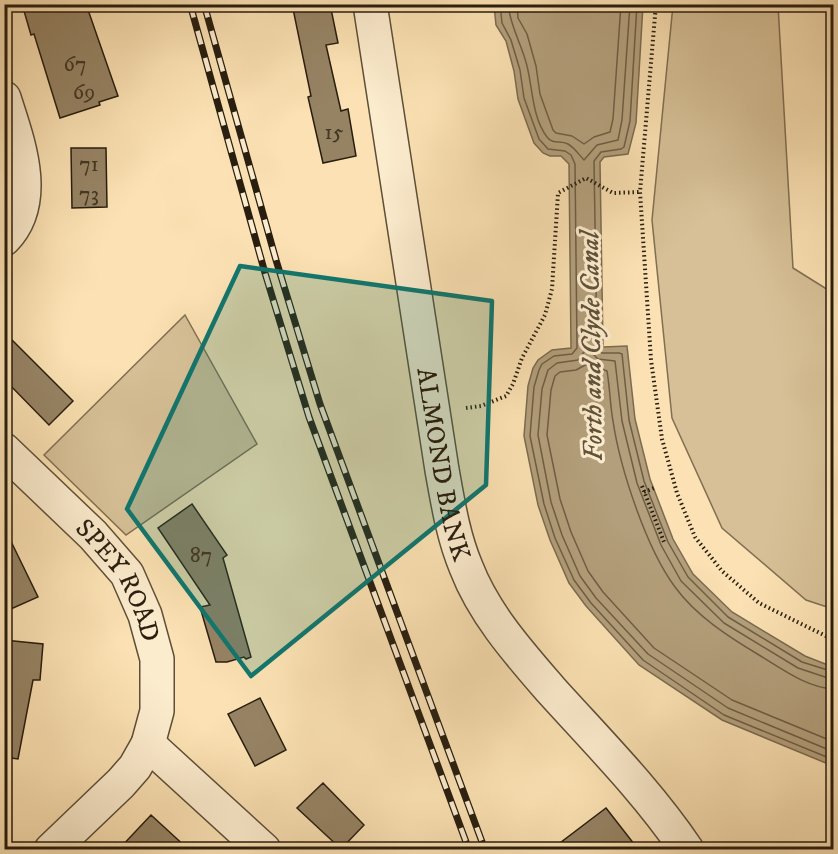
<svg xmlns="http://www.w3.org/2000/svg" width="838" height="854" font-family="'IM FELL DW Pica',serif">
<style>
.green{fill:#d7c097;stroke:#806f53;stroke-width:1.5}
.water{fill:#b39f7b;stroke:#7b6b50;stroke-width:1.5}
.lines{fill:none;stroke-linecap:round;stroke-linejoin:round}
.shore{stroke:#6e5e45;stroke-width:1.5}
.building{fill:#968364;stroke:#281e0f;stroke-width:1.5}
.street-casing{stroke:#5d4f38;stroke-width:36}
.path{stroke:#281e0f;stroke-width:4;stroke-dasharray:1.5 3;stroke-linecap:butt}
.street{stroke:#fcecce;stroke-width:33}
.rail-casing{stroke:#281e0f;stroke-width:7}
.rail{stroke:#fcecce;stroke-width:4.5;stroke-dasharray:14;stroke-linecap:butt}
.marked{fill:#0f766e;fill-opacity:0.2;stroke:#0f766e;stroke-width:4.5;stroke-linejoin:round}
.labels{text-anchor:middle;stroke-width:6;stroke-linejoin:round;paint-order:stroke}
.number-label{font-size:22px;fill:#443724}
.street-label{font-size:26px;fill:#281e0f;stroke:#fcecce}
.water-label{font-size:27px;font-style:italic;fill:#60523a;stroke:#fcecce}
</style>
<rect width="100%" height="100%" fill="#fbe1b3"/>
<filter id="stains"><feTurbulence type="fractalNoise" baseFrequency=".00333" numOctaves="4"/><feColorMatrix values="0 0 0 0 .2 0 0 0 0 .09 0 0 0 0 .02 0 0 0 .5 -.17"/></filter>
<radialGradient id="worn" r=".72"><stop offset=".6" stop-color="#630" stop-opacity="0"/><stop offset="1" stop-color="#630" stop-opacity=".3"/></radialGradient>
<path class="green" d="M673 5H778L793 268 833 293V609L806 600 722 528 672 418 652 220Z
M185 315 257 444 126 535 44 455Z"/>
<path class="water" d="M494 5H643L636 123 628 154 604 157 600 162 603 347 627 346 635 419 650 479 673 539 693 574 732 612 805 656 833 667V766L722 720 639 665 586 606 569 583 550 540 538 505 524 436 528 386 533 368 538 360 552 350 571 348 569 164 561 156H550L543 153 534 143 518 99 514 71 506 41 496 25Z"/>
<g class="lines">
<path class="shore" d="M500 4 502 23 511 40 520 70 524 98 539 139 548 149 565 151 571 155 575 164 577 348 572 354 554 356 542 364 539 370 534 387 530 436 544 504 555 538 574 580 591 603 643 660 724 715 834 760
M508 4C510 26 522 45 527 66 533 90 532 117 547 137 553 145 560 140 568 144 575 148 579 155 584 160L597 145 618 140 622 120 630 4
M517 4 518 18 527 34 536 66 540 94 553 130 556 133 572 136 584 144 594 137 610 132 613 119 621 4
M637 4 630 121 624 147 621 149 601 152 594 161 597 348 602 353H619L622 354 629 420 644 481 668 542 688 577 728 617 802 662 834 672
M834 680 798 668 724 623 681 581 661 545 637 483 622 421 615 361 598 359 587 348 578 360 557 363 548 370 542 389 538 435 551 502 562 535 580 576 596 598 648 654 728 708 834 752
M834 689C807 688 781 668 759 655 729 637 696 616 675 587 646 548 620 468 613 421 610 405 610 388 607 371L587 364 576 370 560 372 555 376 551 390 547 435 560 499 571 532 588 571 603 592 654 648 732 700 834 742"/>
</g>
<path class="building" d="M22 4H86L118 96 99 102 100 105 60 118 34 34 31 35Z
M292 4H330L338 43 326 45 341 111 348 109 356 156 323 163 308 97 311 96Z
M71 148H106L107 207 72 208Z
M4 332 73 401 49 425 4 379Z
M192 504 227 555 223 558 251 657 246 659 244 657 227 662H216L200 607 210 605 158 528Z
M4 527 38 597 4 612Z
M4 640 43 644 40 680H33L18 759 4 757Z
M260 698 286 750 255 766 228 714Z
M323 783 364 825 341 849 297 808Z
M606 808 638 849H552Z
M151 815 188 849H119Z"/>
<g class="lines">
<defs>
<g id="street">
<path id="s1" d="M370 4 442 470C448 503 453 536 466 567 484 614 519 653 551 690 598 742 647 791 687 850"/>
<path d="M4 98C18 142 41 201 4 239"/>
<path id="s2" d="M4 450 93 535 127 574 145 615 157 659V711L148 744 135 767 121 783 51 850"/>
<path d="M148 744 264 850"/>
</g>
</defs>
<use href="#street" class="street-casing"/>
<path class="path" d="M656 4 640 192 651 360 662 439 677 493 695 537 722 571 759 603 834 640
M466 408 481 406 506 396 513 384 522 358 545 315 552 289 558 193 586 178 613 193 640 192
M642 486 664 542
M644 492 654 488"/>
<use href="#street" class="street"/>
<defs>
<path id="rail" d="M190 4 265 273 309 417 469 850
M204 4 276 260 320 404 485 850"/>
</defs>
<use href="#rail" class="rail-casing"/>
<use href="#rail" class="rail"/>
</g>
<path class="marked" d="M240 266 492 301 486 485 251 676 127 509Z"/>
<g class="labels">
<g class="number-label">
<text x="75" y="71">67</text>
<text x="84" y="99">69</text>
<text x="334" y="139">15</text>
<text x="89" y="171">71</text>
<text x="89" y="201">73</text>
<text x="201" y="562">87</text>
</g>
<g class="street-label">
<text dy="9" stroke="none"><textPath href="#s1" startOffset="466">ALMOND BANK</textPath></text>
<text dy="9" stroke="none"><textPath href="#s2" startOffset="176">SPEY ROAD</textPath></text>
</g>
<g class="water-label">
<text transform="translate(591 346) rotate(-91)" y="9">Forth and Clyde Canal</text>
</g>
</g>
<rect width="838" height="854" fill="none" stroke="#fbe1b3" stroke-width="24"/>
<rect x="6" y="6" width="826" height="842" fill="none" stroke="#281e0f" stroke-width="3"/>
<rect x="12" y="12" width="814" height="830" fill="none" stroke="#281e0f" stroke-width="1.5"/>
<rect width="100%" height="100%" filter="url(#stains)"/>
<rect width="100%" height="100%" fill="url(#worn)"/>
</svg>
